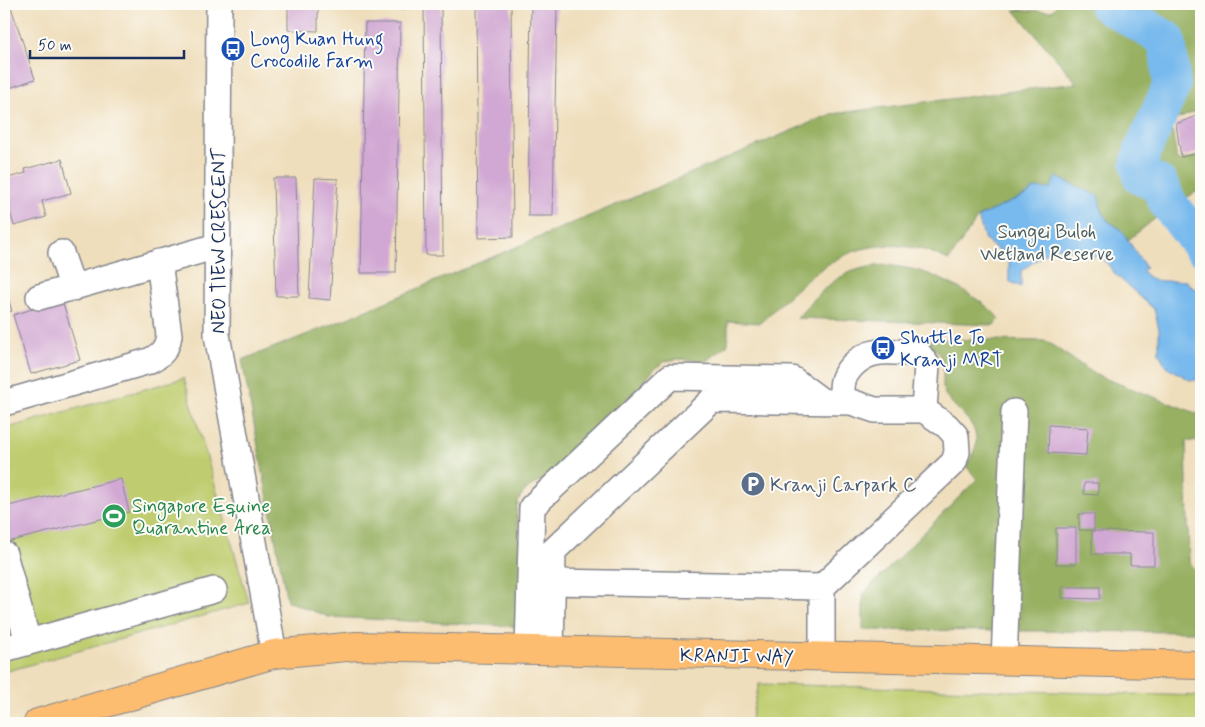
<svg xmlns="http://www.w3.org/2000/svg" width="1205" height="727" font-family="Mynerve,sans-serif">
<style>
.green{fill:#bfcd70;stroke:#6d7e67}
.forest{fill:#97b062;stroke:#597060}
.water{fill:#78baed;stroke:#4a74a6}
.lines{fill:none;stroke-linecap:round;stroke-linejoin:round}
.river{stroke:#78baed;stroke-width:38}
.building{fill:#d1a8d3}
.minor-casing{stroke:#85868d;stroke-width:28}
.major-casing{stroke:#85868d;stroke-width:30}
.minor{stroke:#fff;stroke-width:25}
.major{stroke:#fcbd6f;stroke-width:28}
.labels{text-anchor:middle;stroke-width:4;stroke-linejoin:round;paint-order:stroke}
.transit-label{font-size:19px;fill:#164399;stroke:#fdfcf7;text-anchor:start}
.park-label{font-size:19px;fill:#4c5e63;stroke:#fdfcf7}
.street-label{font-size:19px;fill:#1b2f5e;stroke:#fdfcf7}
.service-label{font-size:19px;fill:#4e5e75;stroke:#fdfcf7;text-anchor:start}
.leisure-label{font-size:19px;fill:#27864d;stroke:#fdfcf7;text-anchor:start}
</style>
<rect width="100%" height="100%" fill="#fdfcf7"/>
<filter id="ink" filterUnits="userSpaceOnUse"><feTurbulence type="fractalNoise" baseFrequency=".02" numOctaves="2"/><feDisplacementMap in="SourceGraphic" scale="10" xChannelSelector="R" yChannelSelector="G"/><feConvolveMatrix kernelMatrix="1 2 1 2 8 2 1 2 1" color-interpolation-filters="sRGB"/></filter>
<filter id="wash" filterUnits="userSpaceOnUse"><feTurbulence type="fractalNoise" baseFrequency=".0096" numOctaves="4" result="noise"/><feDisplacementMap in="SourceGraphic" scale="20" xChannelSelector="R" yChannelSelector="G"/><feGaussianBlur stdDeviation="1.12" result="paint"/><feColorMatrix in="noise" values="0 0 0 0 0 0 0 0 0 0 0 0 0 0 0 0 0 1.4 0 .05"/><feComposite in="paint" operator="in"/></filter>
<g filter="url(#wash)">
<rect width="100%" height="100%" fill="#efdebc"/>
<path class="green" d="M184 378 249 603 4 672V429Z
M759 684 1201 696V723H750Z
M466 720 541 723H259L265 722Z"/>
<path class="forest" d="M1058 4H1201V109L1171 122 1177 161 1201 156V177L1199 179 1201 189 1181 201 1167 177 1153 169 1149 160 1150 139 1139 191 1161 214 1128 240 1119 228 1108 221 1102 211 1098 196 1035 188 1028 194 978 217 949 260C941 257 932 252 924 250 847 231 811 276 760 323L728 321V344L706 361 679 359 666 361 655 368 636 392 554 475C541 480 523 487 518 502 513 518 521 533 523 548 526 574 524 601 525 627L329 617 287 601 242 360 336 323 831 114 1077 83 1014 10 1052 11Z
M888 265C898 267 909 268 919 271 940 276 988 302 999 319L994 325 797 318C827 285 841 267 888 265Z
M931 339 1046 341 1096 375 1201 415V441H1186L1189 562 1201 574V632L863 630V594L977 479 966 466C971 458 978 448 976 437 974 419 954 409 945 394 943 391 943 387 943 383 943 366 945 356 930 345Z"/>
<path class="water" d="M1145 137 1150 139 1149 160 1153 169 1167 177 1181 201 1201 228V257L1183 248 1161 214 1139 191 1127 167 1131 153Z
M1056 177 1098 196 1102 211 1108 221 1119 228 1124 234 1146 268 1142 270C1151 285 1169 280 1186 281L1193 288 1201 290V380H1190L1166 366 1159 353V329L1154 309 1116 275 1100 254 1090 258 1077 250 1054 247 1021 271V287L1009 281V258L985 240 978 217 1028 194 1035 188 1050 189Z"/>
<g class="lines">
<path class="river" d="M1107 4 1167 40 1172 85 1143 150 1139 164 1142 177 1159 184 1168 203 1201 246"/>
</g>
<g id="blocks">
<path class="building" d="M4 4H10L35 79 4 90Z
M288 4H318V31L288 30Z
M339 4H404V10L339 6Z
M424 4H441L443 255H426Z
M476 4H511L513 237 478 238Z
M531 4H557L553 216H528Z
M365 23H400L396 273H361Z
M1201 114V152L1181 157 1176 124Z
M62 159 71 193 42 201 46 217 14 226 4 191V179L26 173 25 169Z
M273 178H296L299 296H276Z
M315 178 338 179 330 300 309 298Z
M4 284 12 311 4 313Z
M62 300 80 360 31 374 13 315Z
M1049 425 1088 428 1086 455 1048 453Z
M121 479 129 512 7 542 4 529V507Z
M1084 483H1098V495L1084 494Z
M1079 514H1094V530H1079Z
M1056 528H1076V564H1056Z
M1092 531 1154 532V565H1130V554H1092Z
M1062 587H1100V599L1062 598Z"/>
</g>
</g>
<g filter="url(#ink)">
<use href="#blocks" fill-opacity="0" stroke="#85868d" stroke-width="1"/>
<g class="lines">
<defs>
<path id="minor" d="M219 4 217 335 274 654
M61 253 73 288
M39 297 217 246
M843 402C841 386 841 378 852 366 870 347 889 352 913 353L919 354 927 365 924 410
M4 403 149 361C162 355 167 349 169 335L159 262
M4 554 28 642
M4 649 214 590
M528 649 532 507 670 377 792 379 823 402
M551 650 553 551 712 400 851 402 875 410H924L947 426 956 436 957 452 954 462 822 587 552 582
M822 657V587
M1004 661 1014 412"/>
<path id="major" d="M38 723 274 654 356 646 1201 665"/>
</defs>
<use href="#minor" class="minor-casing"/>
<use href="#major" class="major-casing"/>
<use href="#minor" class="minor"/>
<use href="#major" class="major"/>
</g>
</g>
<defs>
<symbol id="bus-disc" viewBox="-11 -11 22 22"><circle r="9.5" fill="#1a4fb4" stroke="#fdfcf7"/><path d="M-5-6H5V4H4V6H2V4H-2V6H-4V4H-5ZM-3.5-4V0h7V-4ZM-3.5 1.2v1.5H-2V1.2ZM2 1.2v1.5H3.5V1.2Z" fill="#fff"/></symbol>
<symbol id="parking-disc" viewBox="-11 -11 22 22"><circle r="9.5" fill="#5c6f8a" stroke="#fdfcf7"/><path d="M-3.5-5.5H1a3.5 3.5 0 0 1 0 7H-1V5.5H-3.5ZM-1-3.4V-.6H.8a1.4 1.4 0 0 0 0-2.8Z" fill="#fff"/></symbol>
<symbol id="stadium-disc" viewBox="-11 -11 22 22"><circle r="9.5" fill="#2e9e5b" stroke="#fdfcf7"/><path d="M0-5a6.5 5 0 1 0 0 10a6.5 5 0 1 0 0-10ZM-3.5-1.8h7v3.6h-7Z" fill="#fff"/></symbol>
</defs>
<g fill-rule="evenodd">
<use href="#bus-disc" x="219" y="35" width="28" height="28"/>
<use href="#bus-disc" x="869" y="334" width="28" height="28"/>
<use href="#parking-disc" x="739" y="470" width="28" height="28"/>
<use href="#stadium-disc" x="100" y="502" width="28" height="28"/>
</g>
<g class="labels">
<g class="transit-label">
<text x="250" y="45">Long Kuan Hung<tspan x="250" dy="22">Crocodile Farm</tspan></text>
<text x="900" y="344">Shuttle To<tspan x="900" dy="22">Kranji MRT</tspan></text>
</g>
<g class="park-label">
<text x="1047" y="238">Sungei Buloh<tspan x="1047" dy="22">Wetland Reserve</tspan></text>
</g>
<g class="street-label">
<text transform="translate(218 241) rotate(-90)" y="7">NEO TIEW CRESCENT</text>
<text transform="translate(737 655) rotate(1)" y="7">KRANJI WAY</text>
</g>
<g class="service-label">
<text x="770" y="491">Kranji Carpark C</text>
</g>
<g class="leisure-label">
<text x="132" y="512">Singapore Equine<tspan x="132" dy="22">Quarantine Area</tspan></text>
</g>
</g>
<rect width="1205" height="727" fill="none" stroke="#fdfcf7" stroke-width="20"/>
<path d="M30 50v8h154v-8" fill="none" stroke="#1b2f5e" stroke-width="2.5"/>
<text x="38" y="50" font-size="15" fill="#1b2f5e" stroke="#fdfcf7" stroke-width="4" paint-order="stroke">50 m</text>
</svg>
